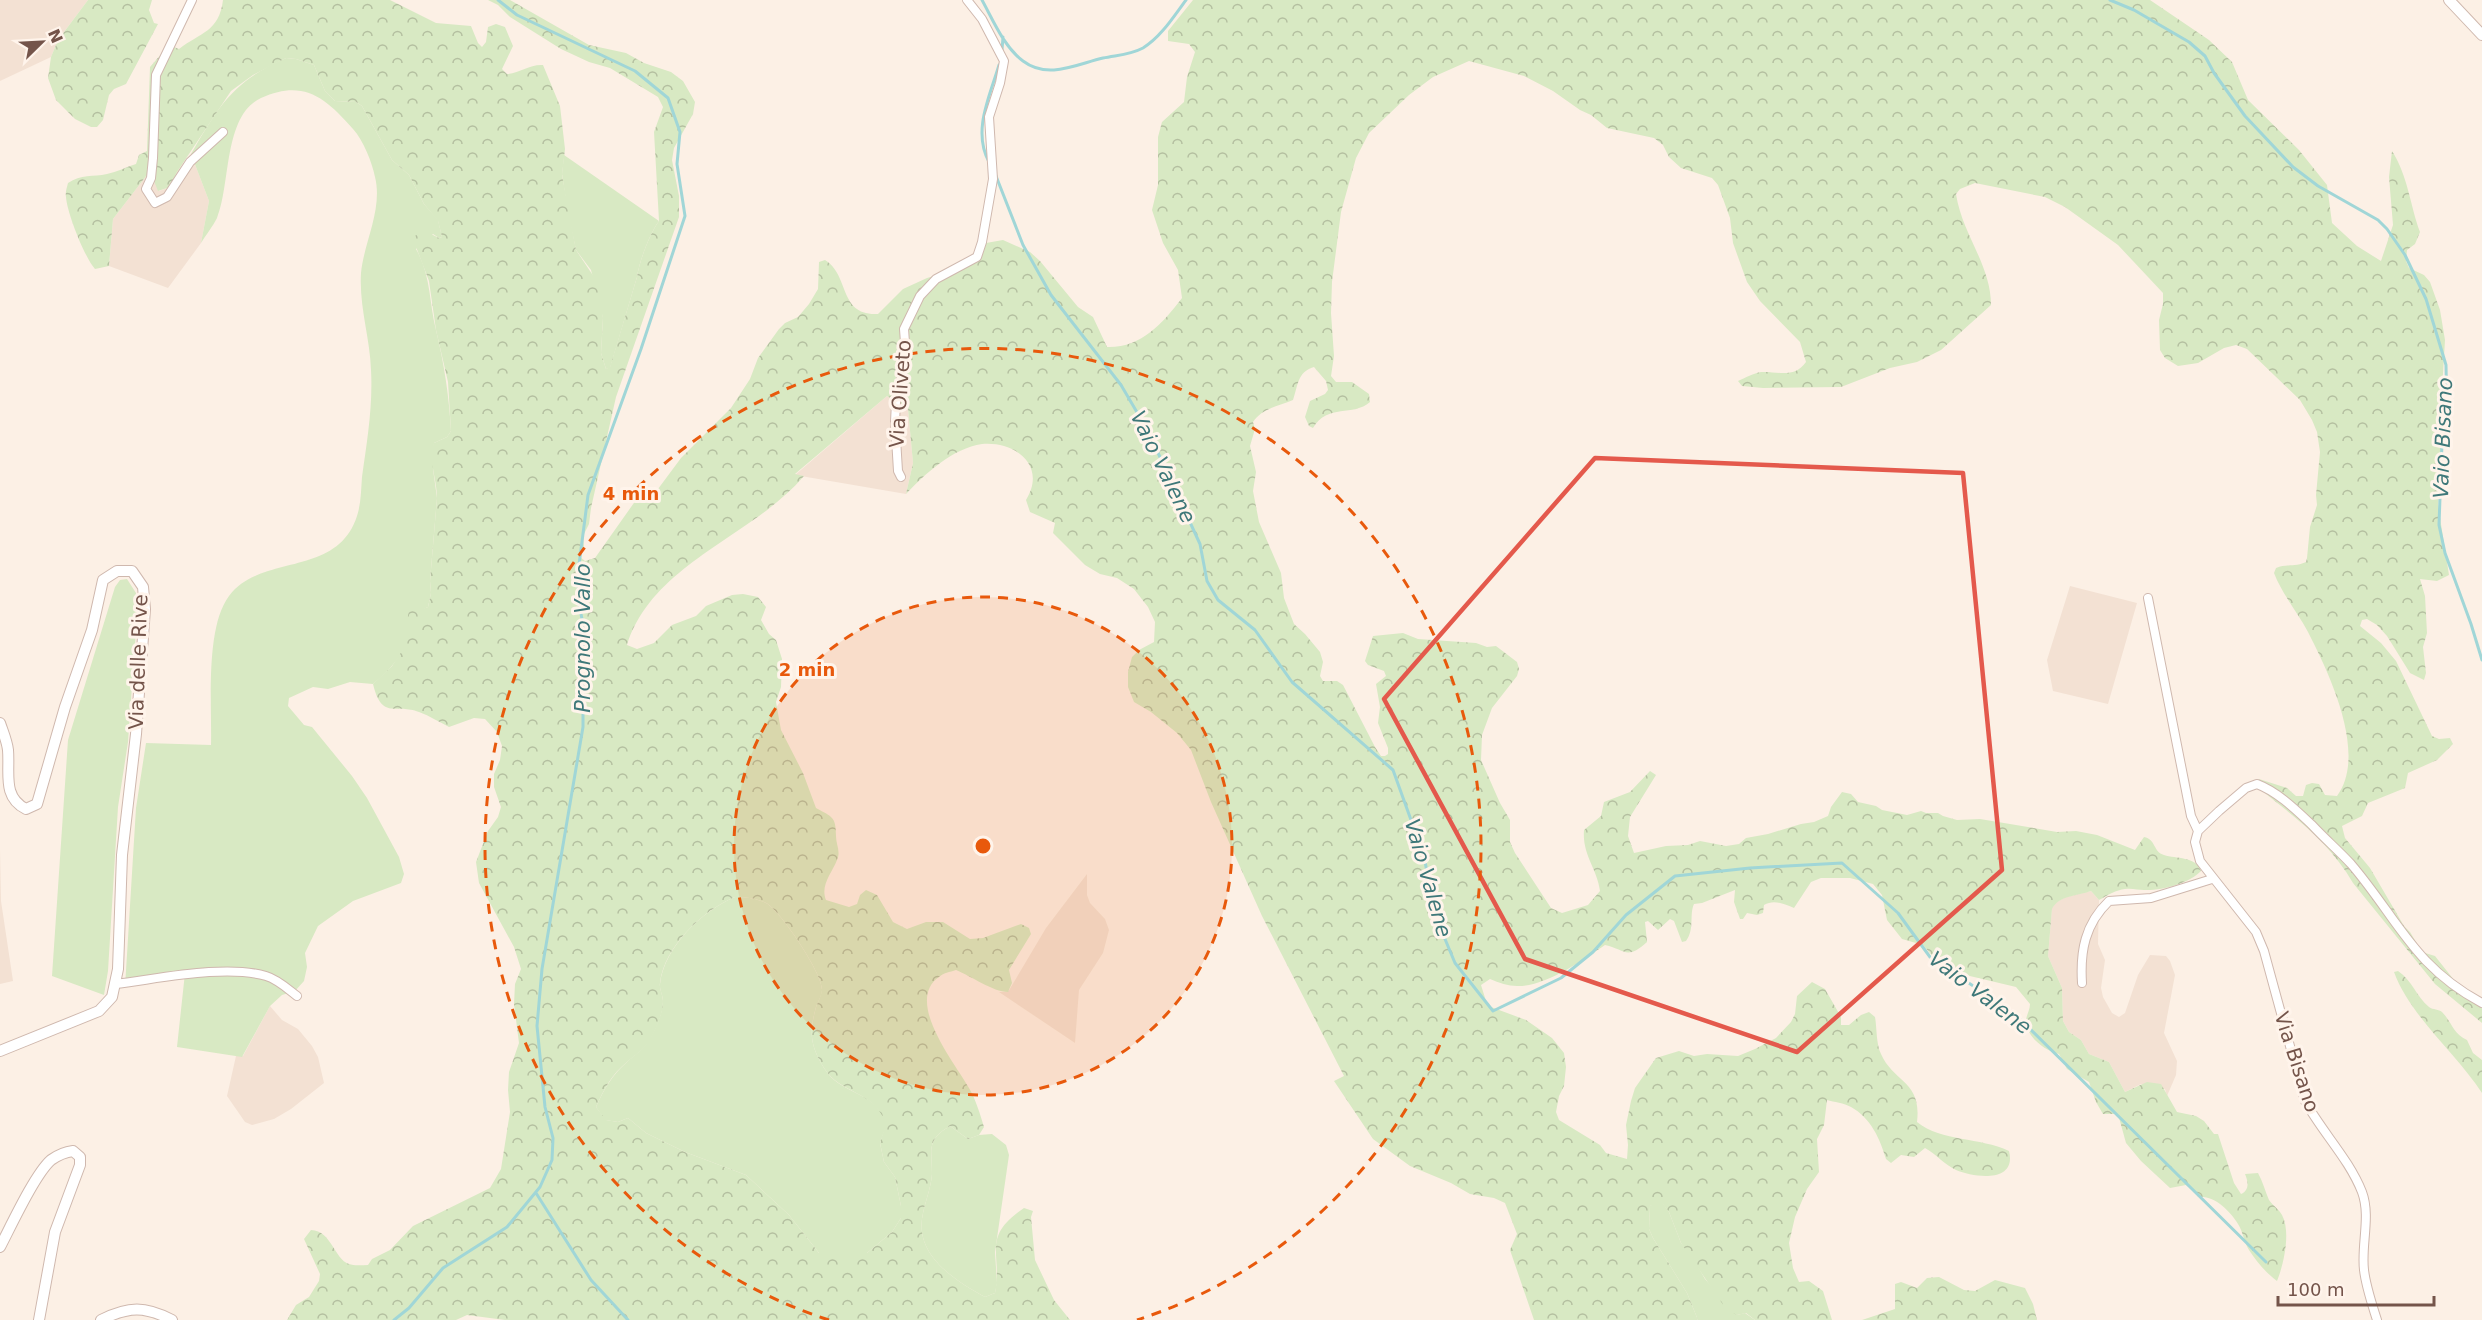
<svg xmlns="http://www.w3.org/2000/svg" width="2482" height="1320" font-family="'DejaVu Sans',sans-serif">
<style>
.residential{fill:#f3e1d3}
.grass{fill:#d8e9c3}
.forest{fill:url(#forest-crowns);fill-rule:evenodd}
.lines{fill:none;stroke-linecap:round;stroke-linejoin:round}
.stream{stroke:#a0d6d7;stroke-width:3}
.minor-casing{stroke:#cfb8ae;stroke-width:10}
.tertiary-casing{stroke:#cfb8ae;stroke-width:12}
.minor{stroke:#fff;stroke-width:8}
.tertiary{stroke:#fff;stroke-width:10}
.marked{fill:none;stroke:#e4594c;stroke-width:4.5;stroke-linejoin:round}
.ring{fill:none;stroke:#e8590c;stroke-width:3;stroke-dasharray:10 8}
.labels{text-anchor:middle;stroke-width:6;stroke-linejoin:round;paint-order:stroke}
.street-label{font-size:20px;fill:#74544a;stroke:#fff4eb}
.water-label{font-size:21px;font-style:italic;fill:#3e7879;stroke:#fff4eb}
.centre{fill:#e8590c;stroke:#fff4eb;stroke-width:3}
.ring-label{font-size:18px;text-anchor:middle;font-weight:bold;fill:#e8590c;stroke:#fff4eb;stroke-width:6;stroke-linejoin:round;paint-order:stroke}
</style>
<defs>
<pattern id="forest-crowns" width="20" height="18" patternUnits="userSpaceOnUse" patternTransform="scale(1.5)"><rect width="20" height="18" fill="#d8e9c3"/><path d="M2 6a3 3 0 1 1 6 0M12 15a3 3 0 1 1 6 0" fill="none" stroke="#b4bfa0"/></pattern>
</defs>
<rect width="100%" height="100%" fill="#fcf0e5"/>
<path class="residential" d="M0 0H88L58 40 51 57 0 81Z
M191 154 209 201 201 243 168 288 109 266 113 219 150 171 159 191 170 187 177 172Z
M887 396 908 409 913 463 906 494 795 475Z
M2070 586 2137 603 2108 704 2053 691 2047 660Z
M0 849 1 901 13 981 0 984Z
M1087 874V895L1090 903 1105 919 1109 930 1103 953 1079 990 1075 1043 999 992H1008L1046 928Z
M2091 891 2099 900 2098 944 2105 960 2101 988 2103 997 2112 1013 2119 1017 2125 1013 2138 975 2150 955 2166 956 2170 961 2175 975 2164 1033 2177 1061 2176 1075 2167 1096 2165 1089 2141 1084 2125 1092 2109 1062 2089 1054 2081 1040 2069 1032 2063 1021 2062 988 2048 956 2052 908 2055 903 2066 897Z
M270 1006 282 1020 298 1029 312 1046 318 1057 324 1083 291 1109 274 1119 252 1125 245 1122 227 1096 236 1056H243Z"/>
<path class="grass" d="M286 58 296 59 314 65 325 91 335 101 356 102 362 106 392 160 409 175 424 204 438 220 442 237 439 238 433 234 416 249C431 275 429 302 436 330 444 363 449 396 451 431L447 437 434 443 433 469 437 498 430 581 431 593 428 607C412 613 409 638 402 652 395 664 383 676 373 684L350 682 328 689 313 687 289 698 288 706 304 725 312 727 352 776 367 798 399 857 404 874 401 883 353 901 318 926 305 953 307 967 304 981 295 991 282 995 270 1006 242 1057 177 1047 185 973 125 987 136 808 146 743 211 745C212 705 205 628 229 596 261 553 337 578 357 516 361 504 361 490 362 477 367 442 373 406 371 370 370 337 359 307 361 273 364 242 383 209 375 177 372 162 363 140 353 129 325 97 303 79 261 98 223 116 231 184 217 218 213 226 206 235 201 243L209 201 191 154C219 106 233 81 286 58Z
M564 155 659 221C650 233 639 262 637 277L610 368 606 369 601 353 603 318 591 270 576 250 568 213 562 174Z
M127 579 136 593 137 617 128 742 118 807 108 971 104 995 52 976 68 740 115 587 120 580Z
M735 897C745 897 756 898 766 903 780 910 823 974 822 990 822 995 818 1002 816 1007 809 1033 810 1045 824 1068 841 1096 872 1088 887 1123L880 1143 884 1162 895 1177 901 1206V1218L892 1232 867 1253H819L789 1215 746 1175 685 1152 646 1133 628 1118 618 1122 605 1120 596 1107C604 1089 612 1075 627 1062 635 1054 644 1050 649 1040 656 1028 662 1016 663 1001 663 995 659 989 660 984 664 947 703 910 735 897Z
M950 1126 968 1139 979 1135 992 1134 1006 1145 1009 1155 995 1252 997 1283 995 1293 985 1297C956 1281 917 1257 922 1219 924 1204 931 1189 932 1174 932 1150 926 1140 950 1126Z
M1657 1202H1662L1669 1212 1681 1243 1693 1258 1705 1279 1737 1315 1745 1313 1755 1320H1698L1687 1293 1653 1238 1649 1229 1650 1206Z"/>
<path class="forest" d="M88 0H152L149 10 154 23 158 24 126 84 114 89 109 95 103 120 97 127H91L75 119 56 100 48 78 51 57 58 40Z
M223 0H390L436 23 471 26 478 43 482 47 486 42 488 27 496 24 505 27 513 46 502 69 507 74C520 73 530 64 543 65L560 106 565 149 562 175 576 250 598 283 603 318 601 353 606 369 610 367 637 277C639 262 650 233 659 221L654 132 663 107 658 97 610 68 589 62 561 49 510 17 498 5 488 0H510L589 45 626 53 644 63 671 72 683 81 695 102 693 114 674 148 672 160 679 196V217L616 397 591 508 589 524 583 536 584 546 580 557 585 561 595 558 636 500 658 489 681 458 731 408 750 379 758 358 779 329 785 323 798 317 809 304 818 289 819 262 825 260C850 275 838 316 878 314L903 289 927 278 958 269 986 243 1003 240 1030 252 1040 261 1078 307 1093 317 1107 347C1141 348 1162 324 1182 298L1178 270 1163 243 1152 210 1158 185V137L1162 122 1184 102 1187 77 1195 52 1189 44 1168 41V31L1193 0H2150L2209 40 2232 62 2248 100 2299 150 2327 185 2332 223 2357 246 2381 261 2393 225 2389 177 2392 151C2408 176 2410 205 2420 232L2415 244 2407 250 2406 261 2409 268 2424 275 2430 282 2440 310 2445 340 2442 390 2450 420 2442 453 2438 505 2449 575 2437 581 2420 579 2425 596 2427 633 2423 647 2426 673 2424 680 2410 673 2387 636 2377 625 2367 619 2362 620 2360 626 2381 643 2396 661 2432 736 2439 739 2450 738 2453 744 2437 760 2408 773 2405 788 2368 803 2362 816 2342 826 2345 838 2370 868 2404 926 2410 932 2422 952 2435 956 2454 980 2482 1000V1023L2435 984 2353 883C2331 844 2295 817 2261 790L2259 779 2287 788 2296 796H2303L2306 785 2312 783 2319 784 2325 795 2337 796C2368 754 2329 673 2308 632 2297 611 2282 594 2274 573L2276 568C2287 563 2292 568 2306 562L2307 558 2310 527 2317 505 2316 495 2320 452 2317 432 2312 420 2300 400 2247 349 2236 345 2224 348 2198 363 2178 366 2165 358 2160 350 2159 320 2163 304V293L2118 245 2065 207 2045 197 1975 183 1960 189 1956 194C1962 234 1991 265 1991 305L1941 350 1917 362 1890 368 1841 387 1763 388 1742 386 1738 381C1745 378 1754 373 1761 372 1778 371 1794 379 1806 362L1800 342 1760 301 1747 282 1733 243 1730 218 1718 185 1712 178 1681 168 1669 157 1663 145 1654 138 1607 128 1591 115 1580 110 1553 91 1524 76 1469 61 1433 77 1409 95 1369 133 1356 158 1341 212 1332 282 1331 313 1334 356 1331 376 1336 382H1352L1369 394 1370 402C1353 417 1328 403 1313 428L1309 426 1305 417 1310 401 1325 394 1328 390 1326 381 1314 367C1297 372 1298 386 1293 400 1279 406 1262 408 1253 422L1255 429 1250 446 1256 472 1253 491 1259 522 1281 573 1284 598 1294 624 1305 634 1320 652 1323 662 1320 676 1323 681H1337L1343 685 1375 747 1381 756H1385L1388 754V748L1378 723 1380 707 1376 684 1386 676 1384 671 1368 665 1365 661 1373 636 1403 633 1418 639 1476 643 1487 647 1496 646 1517 662 1519 669 1517 676 1492 708 1482 735 1481 760 1500 803 1510 820V842L1515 853 1551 908 1562 913 1588 905 1600 891C1597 868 1582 855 1584 830L1601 816 1604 802 1630 792 1650 771 1656 775 1630 817 1628 836 1634 853 1666 846 1688 845 1700 841 1726 846 1739 844 1746 838 1768 834 1801 824 1814 822 1828 816 1831 807 1842 792 1851 794 1858 802 1876 806 1882 810 1907 815 1921 811 1926 813H1938L1943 816 1957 820 1980 819 2057 832 2076 831 2097 835 2135 850 2144 837C2156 839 2153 852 2164 855 2176 859 2196 856 2201 871 2190 883 2161 891 2144 890 2138 890 2132 888 2125 889 2116 890 2108 895 2099 900L2091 891C2078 896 2059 895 2052 909L2048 956 2062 988 2063 1021 2069 1032 2081 1040 2089 1054 2109 1062 2125 1092 2147 1082 2161 1084 2177 1112 2196 1116 2204 1121 2214 1134H2218L2234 1183 2241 1194C2250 1190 2248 1181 2245 1174L2258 1173C2263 1182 2265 1191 2269 1200 2273 1206 2279 1209 2282 1215 2291 1231 2284 1264 2277 1281 2266 1273 2256 1261 2249 1250 2244 1242 2243 1232 2238 1224 2230 1211 2214 1195 2198 1197L2196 1192 2186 1185 2170 1188 2141 1161 2126 1143 2118 1114H2103L2096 1102 2089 1082 2067 1069 2059 1054C2045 1051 2028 1038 2026 1023 2025 1017 2030 1011 2030 1004L2016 987 1953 972 1946 964 1935 959 1923 945 1902 939 1887 920 1882 895 1873 884 1850 878H1821L1811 882 1794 908C1784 904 1774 899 1764 905L1763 913 1757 915 1747 913 1743 919H1740L1734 902 1735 890 1702 903 1694 904C1689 915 1695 929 1686 941L1682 942 1674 921 1670 919 1658 930 1648 921 1645 922 1647 942C1626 961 1625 949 1605 945 1583 960 1545 987 1517 986 1508 986 1499 983 1490 979L1481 985 1486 1001 1491 1007 1526 1020 1552 1038 1564 1053 1566 1067 1564 1086 1559 1096 1556 1112 1559 1120 1600 1145 1606 1153 1627 1159 1628 1145 1626 1125 1631 1101 1635 1088 1656 1058 1679 1051 1694 1056 1707 1054 1738 1056 1755 1049 1776 1038 1791 1022 1795 1014 1797 996 1812 982 1825 989 1841 1017V1025H1849L1861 1015 1869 1012 1875 1017C1877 1028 1876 1044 1881 1054 1894 1083 1922 1081 1917 1122 1942 1142 1980 1137 2009 1151 2017 1183 1975 1178 1956 1170 1945 1165 1936 1154 1925 1148L1914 1157 1901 1155 1891 1163 1886 1159C1880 1139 1871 1118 1851 1107 1844 1103 1834 1102 1827 1100L1824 1125 1817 1139 1819 1172 1807 1189 1795 1217 1789 1243 1793 1268 1799 1282 1809 1281 1823 1291 1832 1320H1755L1746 1313 1737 1315 1726 1309 1681 1243 1669 1212 1662 1203 1650 1206 1649 1229 1653 1238 1687 1293 1698 1320H1534L1510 1250 1517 1234 1505 1203 1494 1198 1470 1194 1451 1183 1410 1166 1373 1139 1334 1081 1344 1076 1262 916 1211 802 1191 750 1177 733 1151 712 1134 702 1128 687V672L1132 657 1139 650 1154 642 1155 622 1148 607 1134 589 1117 578 1100 574 1085 565 1053 533 1055 523 1030 512 1026 500C1047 466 1016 441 982 444 953 448 925 474 906 494L913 463 908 409 887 396 795 474 804 476C751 538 653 563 627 645L637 649 654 643 672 625 696 616 706 606 732 595 743 594 758 597 766 607 761 620 769 634 776 640 782 659 781 687 776 702 781 730 803 773 816 808C832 817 836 816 836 836 836 845 841 851 837 860 832 873 820 885 826 900L849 907 857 904 860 895 866 890 877 895 893 922 907 929 926 922H943L970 939 983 938 1021 924 1029 928 1031 934 1009 970 1012 983 1008 992C993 992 971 976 956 970 950 972 943 973 939 977 904 1001 955 1063 969 1088 976 1100 980 1114 984 1127L979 1135 968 1139 950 1126C926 1140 932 1150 932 1174 931 1189 924 1204 922 1219 917 1257 956 1281 985 1297L995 1293C1003 1253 980 1238 1024 1208L1033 1211 1031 1217 1035 1260 1054 1300 1070 1320H505L467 1315 456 1320H287L296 1305 309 1297 319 1281 320 1274 304 1239 311 1230C332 1231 334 1259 349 1264 354 1266 362 1265 368 1265L372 1259 390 1250 413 1226 490 1188 501 1169 510 1112 508 1090 509 1072 519 1043 514 1004 515 984 521 969 514 947 479 883 476 862 488 831 498 817 501 807 494 787V774L500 760 502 746 497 732 485 719 474 718 449 727C439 722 430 716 419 712 396 703 382 721 373 684L392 666 402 651 409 610 414 605 422 609 428 607 431 593 430 581 437 498C437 479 428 461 434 443L447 437 451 431 448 382 436 330 429 281 413 239 416 235 429 233 439 238 442 237 438 221 424 204 409 175 392 160 362 106 356 102 335 101 325 91 314 65 296 59 286 58 253 75 231 91 177 172 170 187 158 191 150 171 113 219 109 266 95 269C85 258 67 213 66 197 65 193 67 187 68 183 81 174 93 177 107 174 117 172 126 167 136 164L139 155 147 151 150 67 169 45 179 49C201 32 219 32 223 0ZM735 897C745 897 756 898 766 903 780 910 823 974 822 990 821 996 818 1002 816 1007 809 1033 810 1045 824 1068 841 1095 872 1089 886 1123L880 1143 884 1162 895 1177 901 1206V1218L892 1232 867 1253H819L789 1215 746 1175 685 1152 646 1133 628 1118 618 1122 606 1120 596 1107C604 1089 612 1074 627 1062 636 1054 644 1050 650 1040 656 1028 663 1015 663 1001 663 995 659 989 660 983 664 947 703 910 735 897Z
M2398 971C2412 980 2416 996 2429 1007 2433 1010 2439 1009 2442 1012 2452 1022 2453 1034 2467 1040L2473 1053 2482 1060V1093C2456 1053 2410 1016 2394 972Z
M1939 1277 1964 1290 1975 1291 1995 1280 2025 1288 2033 1304 2037 1320H1862L1895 1309V1284L1901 1282 1917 1288 1927 1278Z"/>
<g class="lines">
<path class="stream" d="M982 0C993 20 1004 47 1023 61 1048 80 1077 64 1103 58 1117 55 1130 55 1143 48 1161 37 1174 16 1186 0
M2110 0 2134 10 2189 42 2205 56 2214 73 2245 116 2293 167 2318 186 2378 220 2387 229 2405 255 2426 299 2446 365 2447 420 2442 443 2439 525 2445 553 2471 624 2482 660
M1002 50 1003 37
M989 162C972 131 990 96 999 65
M996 176 1023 245 1051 295 1121 385 1148 431 1200 544 1207 581 1218 600 1255 630 1292 682 1393 770 1424 856 1435 915 1455 963 1493 1011 1561 978 1593 952 1626 915 1675 876 1750 868 1842 863 1898 913 1930 957 2015 1014 2266 1262
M536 1193 591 1280 628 1320
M394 1320 409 1308 443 1268 507 1227 540 1187 552 1160 553 1138 545 1107 537 1026 542 969 583 727V624L578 599 579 565 588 495 641 349 685 216 677 164 680 132 668 98 635 71 517 15 498 0"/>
<defs>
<path id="minor" d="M192 0 156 75 153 158 151 178 146 189 155 203 167 197 190 162 223 132
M901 477 898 471 895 422 896 402 906 356 904 329 920 296 936 279 977 257 982 242 993 179 989 117 1000 83 1004 61 982 19 967 0
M2148 598 2191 816 2198 831
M2082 983C2080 951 2085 924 2109 901L2151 898 2212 879
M115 984C158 979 225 964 266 976 277 979 288 989 297 996
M2377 1320C2372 1304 2366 1287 2364 1270 2361 1245 2371 1216 2362 1192 2349 1159 2322 1132 2305 1101L2264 951 2256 932 2200 861 2195 842 2198 831 2219 811 2246 788 2257 784C2278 792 2296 810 2312 825 2324 838 2339 851 2351 864 2398 919 2413 966 2482 1003"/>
<path id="tertiary" d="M2449 0 2482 35
M0 723C3 732 7 741 8 750 10 773 2 797 26 809L37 804 65 707 92 630 103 580 117 571H132L143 587 145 609 136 734 122 855 118 969 112 997 99 1011 0 1051
M0 1247C11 1226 35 1174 51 1160 58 1155 65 1152 73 1151L80 1157V1165L55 1232 39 1320
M101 1320C129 1306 145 1306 172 1320"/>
</defs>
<use href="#minor" class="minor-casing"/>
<use href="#tertiary" class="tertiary-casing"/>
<use href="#minor" class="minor"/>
<use href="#tertiary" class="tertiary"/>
</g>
<path class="marked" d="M1595 458 1963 473 2002 870 1797 1052 1525 959 1384 699Z"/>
<circle cx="983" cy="846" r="249" fill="#e8590c" fill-opacity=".12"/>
<g class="ring">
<circle cx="983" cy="846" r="249"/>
<path d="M829 1320A498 498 0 1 1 1137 1320"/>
</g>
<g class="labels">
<g class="street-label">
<text transform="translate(900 394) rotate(-86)" y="7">Via Oliveto</text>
<text transform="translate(138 662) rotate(-88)" y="7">Via delle Rive</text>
<text transform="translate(2297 1062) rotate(72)" y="7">Via Bisano</text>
</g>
<g class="water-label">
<text transform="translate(2443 438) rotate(-88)" y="7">Vaio Bisano</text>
<text transform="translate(1163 467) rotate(64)" y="7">Vaio Valene</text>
<text transform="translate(583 638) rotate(-90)" y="7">Prognolo Vallo</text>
<text transform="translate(1428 878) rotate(74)" y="7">Vaio Valene</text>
<text transform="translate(1980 993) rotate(37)" y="7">Vaio Valene</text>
</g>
</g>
<circle cx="983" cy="846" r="9" class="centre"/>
<g class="ring-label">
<text x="631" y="500">4 min</text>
<text x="807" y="676">2 min</text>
</g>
<g transform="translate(42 42) rotate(66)" stroke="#fff4eb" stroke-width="4.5" paint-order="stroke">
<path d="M0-4.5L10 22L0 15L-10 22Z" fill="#74544a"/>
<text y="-9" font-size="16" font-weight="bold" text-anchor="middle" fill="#74544a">N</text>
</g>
<path d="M2278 1296v9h156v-9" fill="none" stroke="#74544a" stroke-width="3"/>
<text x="2287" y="1296" font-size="18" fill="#74544a" stroke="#fff4eb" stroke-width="4.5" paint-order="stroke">100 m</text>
</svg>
